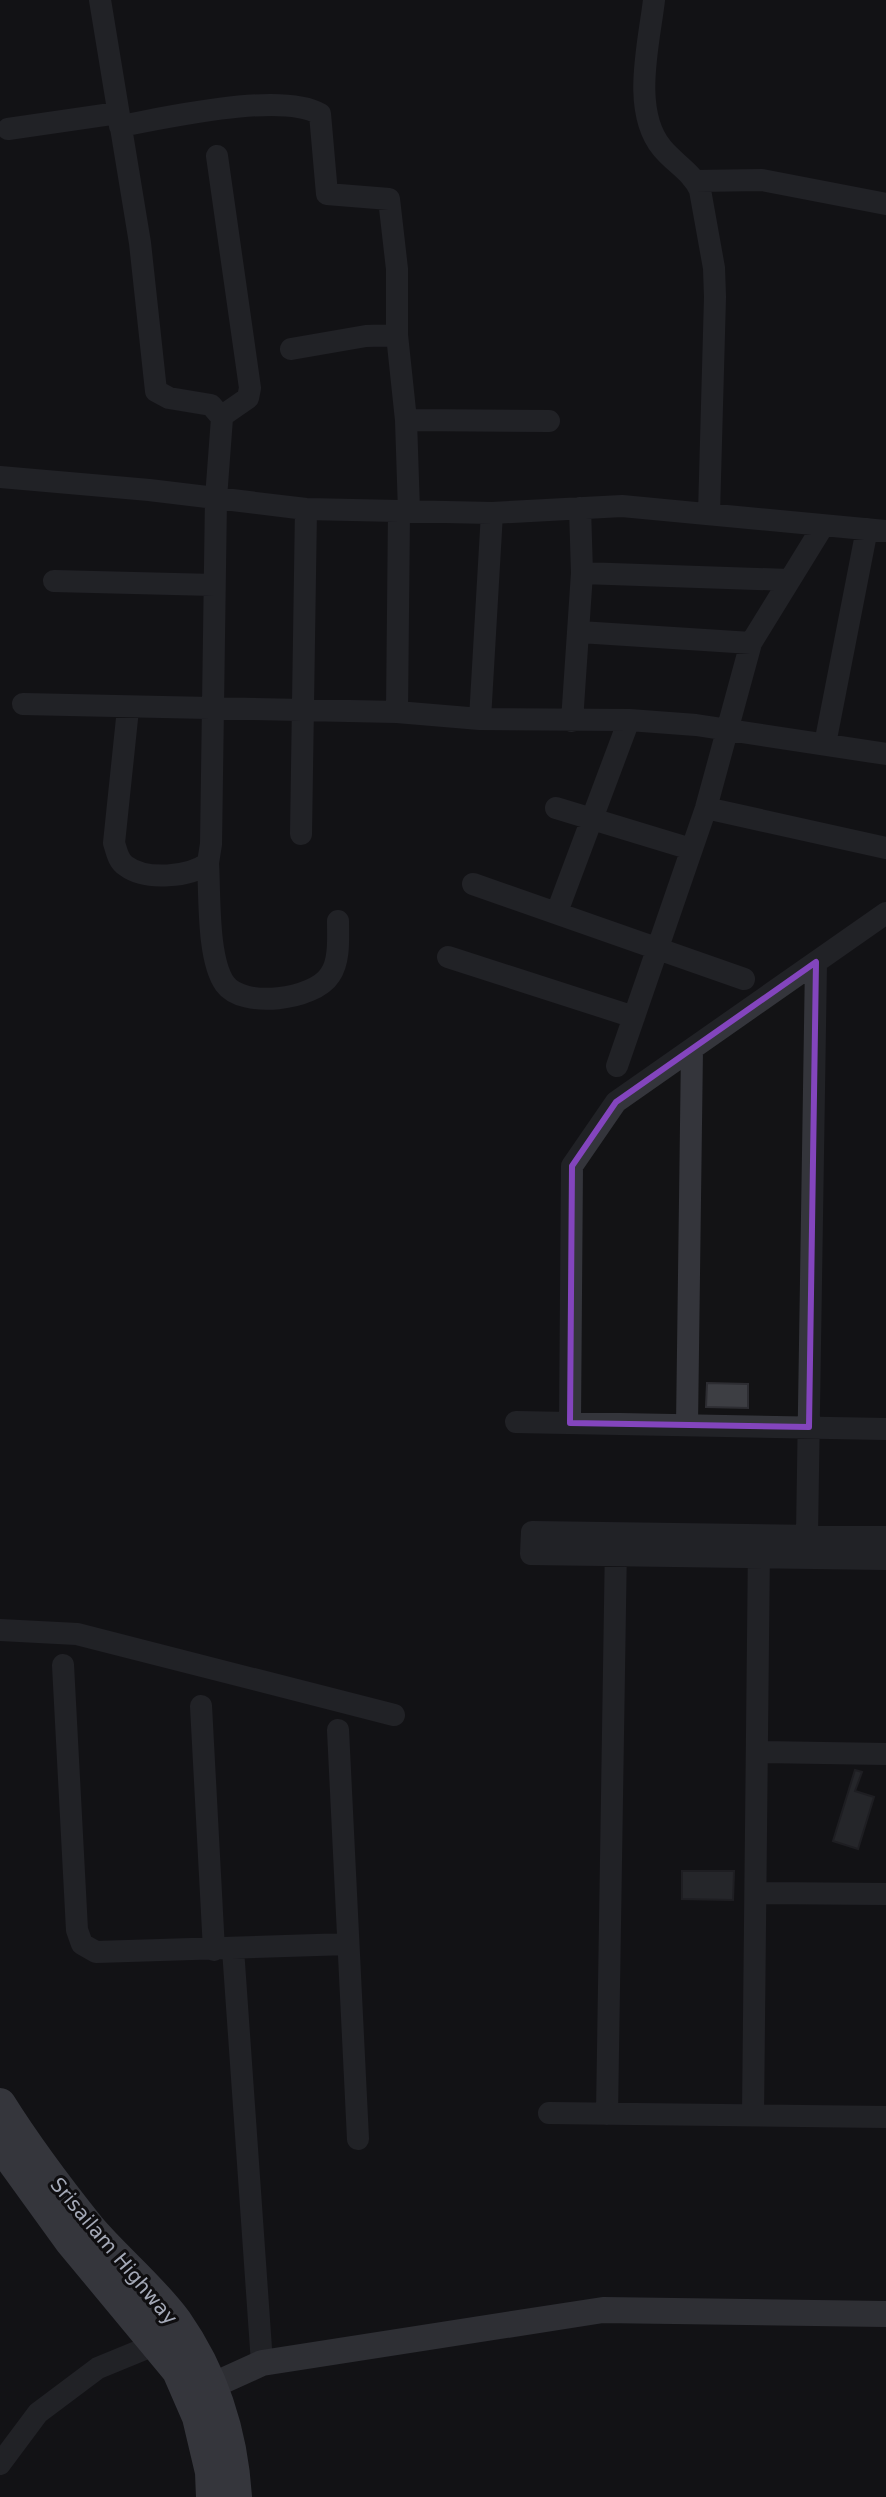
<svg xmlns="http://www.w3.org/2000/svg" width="886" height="2497" font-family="'DejaVu Sans',sans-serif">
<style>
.building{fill:#3d3e43;stroke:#2d2d32;stroke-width:2}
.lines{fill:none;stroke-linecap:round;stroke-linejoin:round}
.minor{stroke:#34353b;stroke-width:22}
.major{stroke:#50525a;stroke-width:26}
.highway{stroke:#60636c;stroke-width:32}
.marked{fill:none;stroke:#8345bd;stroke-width:6;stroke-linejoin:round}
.labels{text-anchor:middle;stroke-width:6;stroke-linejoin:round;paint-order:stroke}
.street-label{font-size:20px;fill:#a4a9b7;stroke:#0f0e10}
</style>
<rect width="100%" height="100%" fill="#131315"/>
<path class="building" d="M707 1383 748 1384V1408L706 1407Z
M855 1770 862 1772 855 1791 874 1797 858 1849 833 1841Z
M682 1871H734L733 1900 682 1899Z"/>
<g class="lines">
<path class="minor" d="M100 0 140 243 156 391 169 398 211 405 222 418 216 498 211 844 208 863C190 877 146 881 126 866 118 861 117 852 114 843L128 709
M654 0C649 44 631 110 662 148 674 163 692 172 700 190L714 268 715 297 709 514
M120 126C166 118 281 91 320 114L327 194 389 199 397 269V335L406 420 409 511
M8 129 118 113
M217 156 250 388 248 398 222 416
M696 181 762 180 886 204
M291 349 366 336 397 335
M406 420 549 421
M0 477 149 490 306 509 492 513 622 506 886 531
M582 573 788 580
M54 581 214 585
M580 632 751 643
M23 704 397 712 480 719 629 720 696 725 886 754
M397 712 399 511
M480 719 492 513
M572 721 582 573 580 508
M825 744 867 529
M556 808 691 849
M706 808 886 848
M301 834 306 509
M208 863C210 894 207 959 225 984 243 1009 314 1000 330 975 340 961 338 937 338 921
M473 884 744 979
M557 912 629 720
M448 957 634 1017
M617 1066 706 808 751 643 823 526
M516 1422 886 1429
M570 1423 572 1166 616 1102 886 913
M687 1425 692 1049
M807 1535 816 962
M886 1537 532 1532 531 1554 886 1559
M0 1630 77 1634 394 1715
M63 1665 77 1930 82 1944 96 1952 348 1944
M201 1706 214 1950
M338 1730 358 2139
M757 1752 886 1754
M756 1893 886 1894
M233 1949 262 2363
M549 2113 886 2117
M607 2114 616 1543
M753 2115 759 1545
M0 2464 38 2413 98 2368 154 2345"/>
<path class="major" d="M196 2393 262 2363 603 2310 886 2314"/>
<path class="highway" d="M0 2104C27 2147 57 2187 89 2227 116 2259 151 2287 176 2321 213 2374 232 2433 236 2497
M0 2144 71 2242 178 2371 198 2417 211 2472 212 2497"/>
</g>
<path d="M0 0H886V2497H0ZM816 962 809 1427 570 1423 572 1166 616 1102Z" fill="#131315" fill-opacity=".55" fill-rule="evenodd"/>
<path class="marked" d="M816 962 809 1427 570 1423 572 1166 616 1102Z"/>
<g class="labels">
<g class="street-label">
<text transform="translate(114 2251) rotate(50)" y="7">Srisailam Highway</text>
</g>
</g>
</svg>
